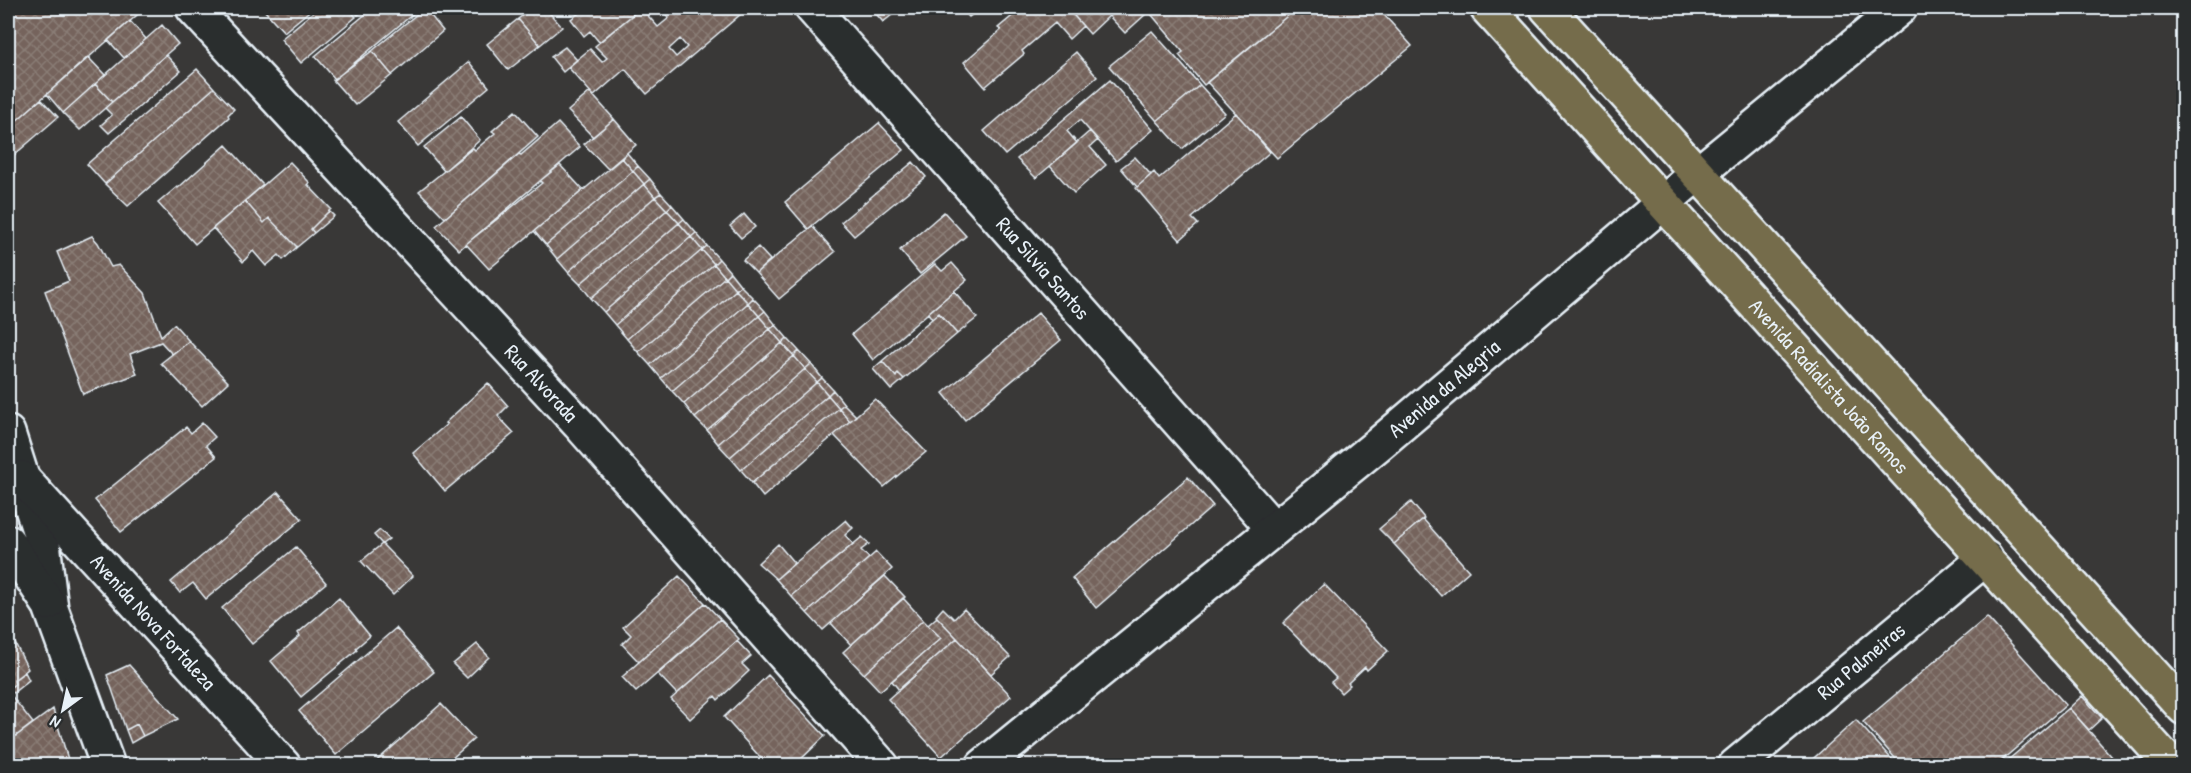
<svg xmlns="http://www.w3.org/2000/svg" width="2191" height="773" font-family="'Patrick Hand',sans-serif">
<style>
.building{fill:url(#building-cross-hatch);stroke:#e8f1f8;stroke-width:1.5;fill-rule:evenodd}
.lines{fill:none;stroke-linecap:round;stroke-linejoin:round}
.street-casing{stroke:#e8f1f8;stroke-width:38}
.primary-casing{stroke:#e8f1f8;stroke-width:38}
.street{stroke:#2a2d2e;stroke-width:33}
.primary{stroke:#746c4b;stroke-width:33}
.labels{text-anchor:middle;stroke-width:4.5;stroke-linejoin:round;paint-order:stroke}
.street-label{font-size:21px;fill:#e8f1f8;stroke:#2a2d2e}
</style>
<defs>
<pattern id="building-cross-hatch" width="8" height="8" patternUnits="userSpaceOnUse" patternTransform="scale(1.5)"><rect width="8" height="8" fill="#75645c"/><path d="M0 0l8 8M0 8l8-8" fill="none" stroke="#897b74"/></pattern>
</defs>
<rect width="100%" height="100%" fill="#393837"/>
<filter id="ink" filterUnits="userSpaceOnUse"><feTurbulence type="fractalNoise" baseFrequency=".0167" numOctaves="2"/><feDisplacementMap in="SourceGraphic" scale="12" xChannelSelector="R" yChannelSelector="G"/><feConvolveMatrix kernelMatrix="1 2 1 2 8 2 1 2 1" color-interpolation-filters="sRGB"/></filter>
<g filter="url(#ink)">
<path class="building" d="M8 8H142L144 9 8 128Z
M269 8H313L284 32 265 11Z
M318 8H348L356 17 301 63 281 39Z
M352 8H367L358 15Z
M373 8H420L335 79 315 56Z
M422 8H435L438 11 431 16 443 31 392 75 372 51 423 9Z
M532 8H545L562 27 540 45 518 19Z
M572 8H586L578 14Z
M586 8H641L599 42 590 31 584 36 571 19Z
M641 8 658 27 669 18 660 8H748L647 94 625 69 594 96 568 67 590 49 602 62 607 58 595 46ZM680 39 687 47 676 57 669 49Z
M871 8H901L883 22Z
M961 8H981L969 17Z
M1022 8H1067L1083 26 1069 39 1055 23 1022 51 1024 54 985 87 964 62 1001 30 998 28Z
M1067 8H1141L1146 14 1125 33 1109 16 1090 34Z
M1146 8H1297L1204 85 1179 55 1183 52Z
M1297 8H1378L1412 46 1277 158 1207 82Z
M518 19 540 45 508 70 487 44Z
M130 21 146 39 124 58 108 40Z
M162 25 178 44 112 102 95 84Z
M1152 31 1200 85 1157 121 1109 66Z
M565 47 577 60 563 72 551 57Z
M372 51 392 75 355 105 333 80Z
M1076 52 1097 77 1005 155 984 131Z
M166 55 181 71 109 133 101 125 112 115 105 108Z
M88 57 105 75 63 113 47 94Z
M469 62 489 87 418 146 398 122Z
M197 69 214 88 105 184 87 164Z
M1110 80 1153 130 1116 161 1080 120 1067 131 1077 143 1036 178 1017 159Z
M95 84 112 102 80 130 63 113Z
M1200 85 1225 113 1182 149 1157 121Z
M214 88 234 109 228 115 229 117 128 206 105 184Z
M590 92 614 119 593 137 568 111Z
M41 99 58 117 13 156 8 150V128Z
M515 111 538 137 445 218 419 191 473 148 475 150 495 133 492 131Z
M1236 113 1270 152 1192 218 1198 224 1180 240 1136 188 1154 172 1159 179Z
M461 117 480 140 444 171 424 147Z
M614 119 636 145 608 169 584 144Z
M558 123 580 147 459 250 436 226 519 154 521 155Z
M879 123 904 150 808 229 785 202Z
M1090 131 1098 140 1090 147 1106 165 1074 193 1050 166Z
M226 145 263 185 195 244 158 203 177 187 178 188Z
M627 153 638 166 633 171 622 158Z
M1135 157 1151 175 1137 187 1121 168Z
M622 158 633 171 546 245 534 231Z
M290 162 310 183 308 185 331 209 311 229 314 233 297 247 269 218 264 223 245 201Z
M913 162 926 177 854 236 841 222Z
M560 165 583 190 489 269 466 244 542 183 540 181Z
M638 166 650 179 644 184 633 171Z
M633 171 644 184 557 259 546 245Z
M650 179 661 193 655 197 644 184Z
M644 184 655 197 568 272 557 259Z
M661 193 672 205 667 210 655 197Z
M655 197 667 210 580 284 568 272Z
M245 201 264 223 269 218 297 247 283 260 279 255 266 266 253 251 243 262 213 228Z
M672 205 684 219 679 223 667 210Z
M667 210 679 223 591 298 580 284Z
M329 211 334 216 314 233 311 229Z
M944 212 966 236 920 274 900 250Z
M744 214 755 227 741 238 730 226Z
M684 219 696 233 691 237 679 223Z
M679 223 691 237 604 312 591 298Z
M812 226 835 252 779 299 756 273Z
M696 233 707 246 702 250 691 237Z
M92 236 98 243 111 267 119 265 145 293 161 336 174 324 189 341 172 354 161 342 130 354 137 374 83 394 45 291 69 281 57 252Z
M691 237 702 250 615 325 604 312Z
M707 246 719 259 714 264 702 250Z
M758 247 770 260 756 273 743 260Z
M702 250 714 264 627 339 615 325Z
M719 259 730 272 725 277 714 264Z
M952 263 967 280 873 360 852 334 935 264 942 271Z
M714 264 725 277 638 352 627 339Z
M730 272 741 286 736 290 725 277Z
M725 277 736 290 650 365 638 352Z
M741 286 753 298 748 303 736 290Z
M736 290 748 303 661 378 650 365Z
M954 291 977 318 957 334 939 313 932 319 928 313Z
M753 298 765 311 759 316 748 303Z
M748 303 759 316 672 391 661 378Z
M765 311 776 325 770 329 759 316Z
M939 313 957 334 904 379 898 373 896 377 882 361Z
M1038 313 1061 340 965 420 943 393Z
M759 316 770 329 684 404 672 391Z
M776 325 787 338 782 343 770 329Z
M770 329 782 343 695 418 684 404Z
M787 338 799 351 794 356 782 343Z
M189 341 228 382 202 406 161 363Z
M782 343 794 356 707 430 695 418Z
M799 351 811 364 805 369 794 356Z
M794 356 805 369 718 444 707 430Z
M882 361 896 377 898 373 904 379 891 390 873 369Z
M811 364 822 378 817 382 805 369Z
M805 369 817 382 730 457 718 444Z
M822 378 833 390 828 395 817 382Z
M817 382 828 395 741 470 730 457Z
M488 383 508 406 498 416 514 433 445 491 413 453 447 424 445 423Z
M833 390 844 404 839 408 828 395Z
M828 395 839 408 752 483 741 470Z
M875 399 926 452 884 487 834 435Z
M844 404 856 416 850 421 839 408Z
M839 408 850 421 763 497 752 483Z
M202 423 215 437 206 445 216 457 121 532 95 500 186 427 191 433Z
M1188 477 1213 506 1096 608 1072 578Z
M278 492 302 519 206 599 193 583 180 593 171 582Z
M1411 502 1424 518 1394 544 1379 529Z
M1423 519 1469 571 1441 596 1394 544Z
M846 520 853 528 845 535 853 544 791 596 776 579Z
M380 530 389 539 382 544 374 535Z
M862 537 869 544 861 550 869 558 807 613 791 596Z
M382 544 413 576 393 595 361 561Z
M778 544 794 563 776 579 758 563Z
M296 547 326 583 252 644 222 608Z
M876 552 892 569 823 630 807 613Z
M679 576 705 603 639 662 622 644 631 635 623 627Z
M885 576 905 597 851 645 831 623Z
M1324 584 1388 651 1367 670 1365 667 1348 683 1350 685 1341 693 1331 682 1336 678 1283 623Z
M339 598 370 636 356 648 357 650 301 697 271 661 300 636 298 633Z
M903 598 923 620 864 674 843 652Z
M705 603 720 619 636 692 622 677Z
M943 608 954 619 964 609 1010 657 991 674 936 616Z
M937 617 957 638 899 690 892 681 941 638 928 625Z
M1987 617 2066 705 1995 766H1902L1863 722Z
M720 619 739 639 677 694 658 674Z
M923 620 941 638 880 691 864 674Z
M396 628 434 672 336 755 299 711Z
M12 637 28 669 14 680 15 684 8 689V641Z
M957 638 1011 696 941 757 888 699Z
M737 641 751 656 742 664 749 671 718 700 715 696 690 719 671 699Z
M477 644 489 657 467 678 453 664Z
M129 665 178 719 143 736 137 724 126 730 107 675Z
M25 672 29 680 8 697V689L15 684 14 680Z
M768 675 825 736 794 766H768L724 717Z
M10 694 33 723 8 742V697Z
M2082 696 2102 718 2089 730 2069 708Z
M441 704 474 739 443 766H371Z
M2069 708 2120 766H2001Z
M53 709 70 766H8V755L10 754 8 750V742Z
M1856 720 1898 766H1805Z
M137 724 143 736 131 743 126 730Z"/>
<g class="lines">
<defs>
<g id="street">
<path id="s1" d="M193 8 579 424 882 766"/>
<path id="s2" d="M812 8 1274 529"/>
<path d="M8 433 43 543 51 609 108 766"/>
<path id="s3" d="M22 478 284 766"/>
<path d="M8 542 48 603"/>
<path id="s4" d="M983 766 1380 443 1697 174 1900 8"/>
<path id="s5" d="M1735 766 1986 558"/>
</g>
<g id="primary">
<path id="s6" d="M1487 8 2172 766"/>
<path d="M1547 8 2184 708"/>
</g>
</defs>
<use href="#street" class="street-casing"/>
<use href="#primary" class="primary-casing"/>
<use href="#street" class="street"/>
<use href="#primary" class="primary"/>
</g>
</g>
<g class="labels">
<g class="street-label">
<text dy="7" stroke="none"><textPath href="#s2" startOffset="348">Rua Silvia Santos</textPath></text>
<text dy="7" stroke="none"><textPath href="#s1" startOffset="512">Rua Alvorada</textPath></text>
<text dy="7" stroke="none"><textPath href="#s6" startOffset="510">Avenida Radialista João Ramos</textPath></text>
<text dy="7" stroke="none"><textPath href="#s4" startOffset="596">Avenida da Alegria</textPath></text>
<text dy="7" stroke="none"><textPath href="#s3" startOffset="195">Avenida Nova Fortaleza</textPath></text>
<text dy="7" stroke="none"><textPath href="#s5" startOffset="164">Rua Palmeiras</textPath></text>
</g>
</g>
<rect width="2191" height="773" fill="none" stroke="#2a2d2e" stroke-width="30"/>
<rect x="15" y="15" width="2161" height="743" fill="none" stroke="#e8f1f8" stroke-width="2" filter="url(#ink)"/>
<g transform="translate(63 710) rotate(213)" stroke="#2a2d2e" stroke-width="4.5" paint-order="stroke">
<path d="M0-4.5L10 22L0 15L-10 22Z" fill="#e8f1f8"/>
<text y="-9" font-size="16" font-weight="bold" text-anchor="middle" fill="#e8f1f8">N</text>
</g>
</svg>
